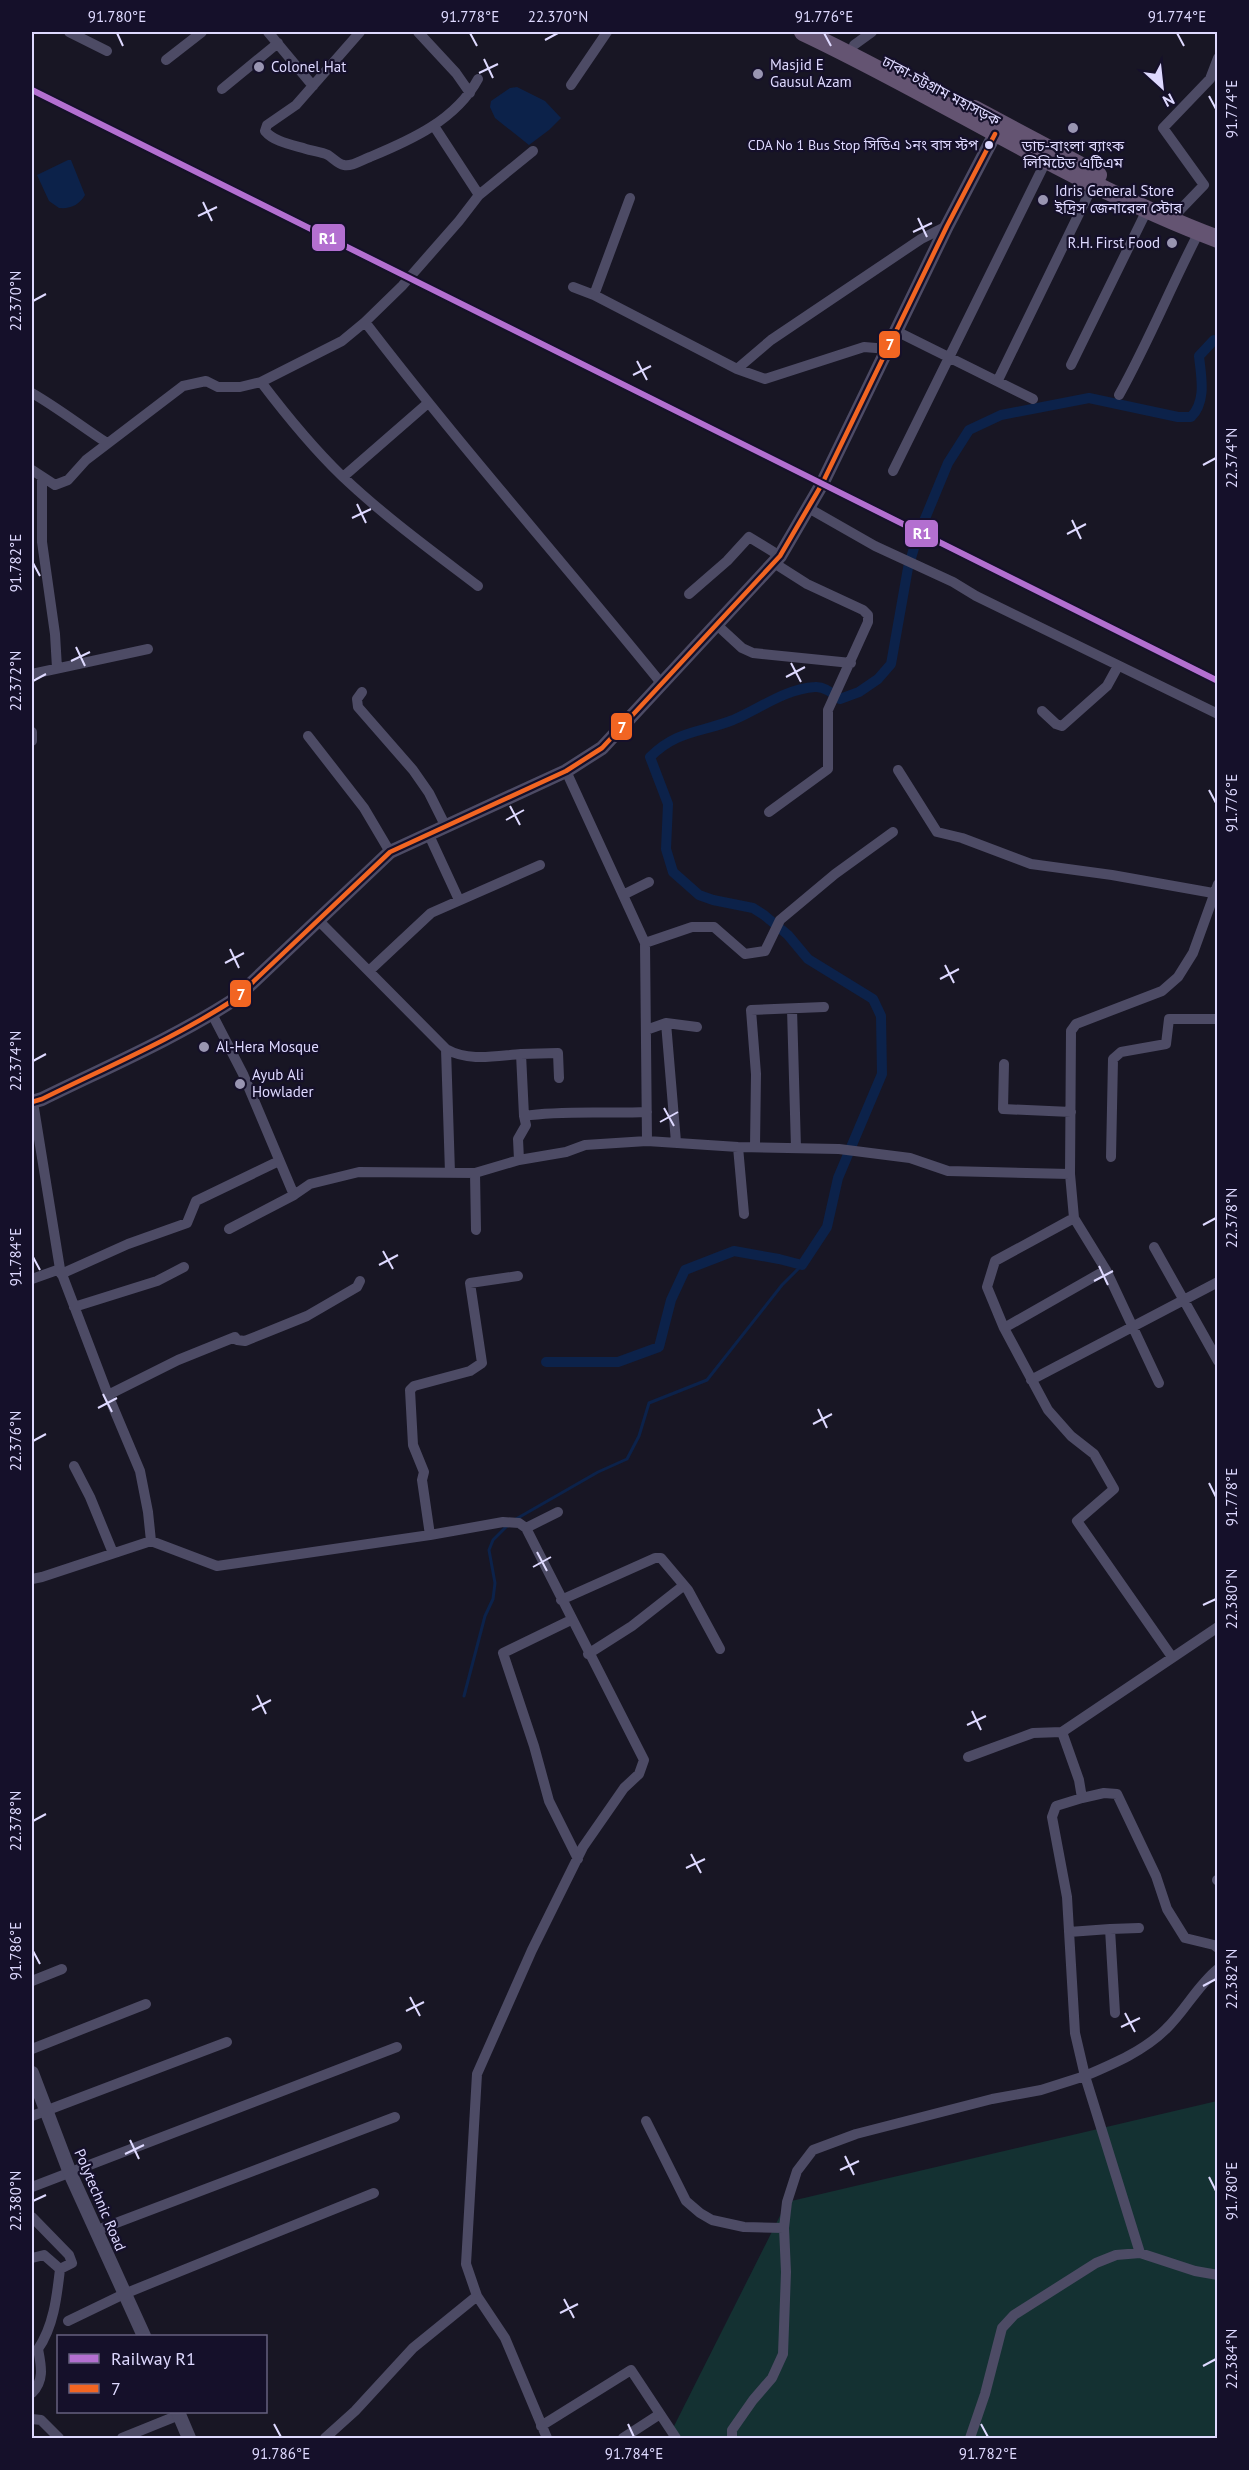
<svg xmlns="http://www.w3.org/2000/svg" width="1249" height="2470" font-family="'PT Sans','Noto Sans Bengali',sans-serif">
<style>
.green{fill:#143132}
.water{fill:#0c224a}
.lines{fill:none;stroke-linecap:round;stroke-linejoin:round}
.stream{stroke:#0c224a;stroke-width:3}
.canal{stroke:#0c224a;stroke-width:10}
.minor{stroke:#4d4b65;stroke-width:10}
.tertiary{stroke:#4d4b65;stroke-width:14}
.trunk{stroke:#645472;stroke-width:18}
.bus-1-casing{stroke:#15102a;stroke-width:9}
.bus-1{stroke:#f26522;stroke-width:4.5}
.rail-1-casing{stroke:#15102a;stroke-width:10}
.rail-1{stroke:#b36fd0;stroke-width:6}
.ticks{fill:none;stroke:#ded9ff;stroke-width:2}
.poi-dot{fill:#9995b2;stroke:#15102a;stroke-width:2}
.bus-dot{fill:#ded9ff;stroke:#15102a;stroke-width:2}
.labels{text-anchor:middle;stroke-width:4.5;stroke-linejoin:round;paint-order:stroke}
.bus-label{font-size:14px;fill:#ded9ff;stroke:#15102a;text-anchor:end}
.poi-label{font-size:15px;fill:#ded9ff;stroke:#15102a;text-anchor:start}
.street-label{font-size:15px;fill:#ded9ff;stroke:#15102a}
.line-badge{stroke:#15102a;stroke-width:2}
.badge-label{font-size:16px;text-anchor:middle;font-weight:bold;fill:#fff}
.neatline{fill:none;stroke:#ded9ff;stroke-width:2}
.ticks-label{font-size:15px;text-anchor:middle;fill:#ded9ff}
</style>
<rect width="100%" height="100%" fill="#181624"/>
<path class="green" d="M1217 2101V2438H668L787 2202Z"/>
<path class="water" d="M517 87 545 101 561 118 549 130 529 145 495 118 490 107 491 101 510 88Z
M68 160H71L85 195C79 205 71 209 59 208L49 201 37 175Z"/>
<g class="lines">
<path class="stream" d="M516 1519 598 1472 627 1459 639 1436 649 1403 707 1380 782 1285 802 1265
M464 1696 485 1616 493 1599 495 1583 489 1550 493 1540 508 1525"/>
<path class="canal" d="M546 1362H618L659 1347 671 1300 685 1270 734 1251 779 1259 802 1265 827 1227 838 1178 882 1074 881 1016 873 999 808 959 788 935 764 915 753 908 713 900 699 895 673 872 666 849 668 804 650 757C677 730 700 733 733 720 761 708 785 689 815 687 824 686 833 693 840 699L859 692 878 679 891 664 908 568 917 538 948 463 969 430 1001 415 1089 398 1178 417H1191C1207 401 1201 376 1199 356L1214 340 1218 341"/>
<path class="minor" d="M69 32 107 51
M268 32 313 86
M360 32 296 105 267 125 265 131C274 142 293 145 306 149 313 151 322 152 328 155 333 158 338 164 344 165 351 167 362 160 370 157 411 140 456 120 478 79
M418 32 456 73 470 93
M854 45 872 32
M166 60 202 32
M571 85 607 32
M222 89 278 43
M434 126 479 195
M1178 212 1204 185 1163 128 1210 79 1218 58
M573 287 594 295 737 369 765 379 864 347 888 349
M594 295 630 198
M365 322C460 446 563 562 661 683
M896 331 1033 399
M1071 365 1147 210
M737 369 771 340 921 239 947 226
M998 380 1093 185
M261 382C286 415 312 447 342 476 384 516 432 551 478 586
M32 393C58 408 81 426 107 443
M1119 395C1149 341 1171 286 1199 232
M32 470 55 485 68 480 86 460 183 386 206 381 218 387H240L261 382 342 341 365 322 402 286 459 221 479 195 533 151
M893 471 1046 161
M343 477 428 403
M42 478V542L55 634 57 668
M810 509 875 546 953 582 976 596 1218 714
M689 594 727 561 749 537 780 556
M717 625 742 648 753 653 851 663
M32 674 148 649
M362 692 357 699 358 707 413 770 429 793 445 825
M1042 711 1056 724 1062 726 1107 686 1118 666
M32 732V741
M308 736 364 808 390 852
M898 770 937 832 962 838 1031 864 1112 875 1213 893
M566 771 645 943 647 1141
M769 812 828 769V710L868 622V615L863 610 807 584 774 563
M428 833 459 900
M623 895 649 882
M319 921 446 1049C469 1062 495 1056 521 1054
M645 943 692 927H714L745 954 765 951 780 920 835 874 893 832
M369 971 431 913 540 865
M792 1009 796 1148
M212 1014 243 1074 294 1195
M666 1023 676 1142
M646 1030 666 1023 697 1027
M446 1049 450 1173
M1004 1064 1003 1109 1071 1112
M559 1078 558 1053 521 1054 524 1116 526 1125 518 1139 519 1160 566 1152 585 1145 647 1141 738 1147 839 1149 910 1158 948 1171 1070 1174
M33 1102 60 1269 108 1395 140 1471 148 1512 151 1541
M524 1116C565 1110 606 1114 647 1112
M755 1146 756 1074 751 1010 824 1007
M738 1147 744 1214
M1111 1157 1113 1059 1121 1052 1166 1044 1169 1019H1218
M475 1173 476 1230
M1074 1218 995 1261 987 1287 1004 1328 1106 1270
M229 1229 294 1195 310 1184 359 1172 475 1173 519 1160
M1154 1247 1218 1361
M61 1274 128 1244 187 1223 196 1201 279 1161
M32 1279 60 1269
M74 1307 157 1281 184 1267
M1004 1328 1048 1410 1071 1436 1094 1454 1114 1489 1077 1521 1172 1657
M1031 1380 1218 1282
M1159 1383 1106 1270 1074 1218 1070 1174 1071 1031 1076 1024 1162 991 1178 977 1193 953 1218 884
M108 1395 178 1360 235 1337 237 1340 245 1341 307 1316 357 1287 360 1281
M74 1466 90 1497 113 1553
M526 1528 558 1512
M430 1535 422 1480 424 1472 413 1445 410 1390 414 1386 470 1371 482 1363 470 1283 518 1276
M32 1579 42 1577 151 1541 217 1566 430 1535 503 1522 519 1523 526 1528 644 1760 639 1774 624 1788 583 1847 532 1950 477 2074 466 2264 477 2296 505 2338 547 2438
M561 1600 655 1558H661L688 1590 720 1649
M571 1620 503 1653 534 1746 549 1801 578 1859
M588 1654 632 1626 683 1586
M1062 1732 1218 1627
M968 1757 1033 1733 1062 1732 1079 1780 1082 1798 1056 1806 1052 1817 1067 1897 1075 2033 1085 2076C1113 2064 1144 2051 1166 2029 1185 2011 1197 1986 1218 1969
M1082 1798 1104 1793 1117 1794 1156 1876 1167 1909 1185 1938 1214 1945 1218 1948
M1217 1880 1218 1881
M1110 1929 1139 1928
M1069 1932 1110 1929 1115 2013
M32 1981 62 1969
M32 2049 146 2004
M32 2116 227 2042
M646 2121 686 2201 700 2213 712 2220 744 2227 784 2228
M32 2187 397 2047
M32 2217 69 2255 72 2263 60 2269
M95 2231 395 2117
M32 2258 44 2255 60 2269C57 2295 54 2326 38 2349 41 2365 45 2380 32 2393
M68 2321 124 2294 374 2193
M32 2419 41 2420 59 2438
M541 2426 631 2370 676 2438
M122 2438 179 2415
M325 2438 355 2411 413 2348 477 2296
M623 2438 660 2414
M732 2438V2430L753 2400 772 2378 783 2354 786 2272 784 2228 787 2202 797 2171 813 2150 856 2134 992 2099 1041 2090 1085 2076 1140 2253
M970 2438 985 2394 1002 2328 1014 2315 1096 2263 1116 2255 1140 2253 1195 2271 1218 2275"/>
<path class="tertiary" d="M32 1102 42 1099C107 1067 175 1038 235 999L390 852 566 771 602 748 780 556 822 484 947 226 995 134
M32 2073 70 2173 144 2336
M178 2412 189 2438"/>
<path class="trunk" d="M803 32C943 98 1072 184 1218 239
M974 109 1098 175"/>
<defs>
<path id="bus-1" d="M32 1102 42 1099C107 1067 175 1038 235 999L390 852 566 771 602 748 780 556 822 484 947 226 995 134"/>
</defs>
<use href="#bus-1" class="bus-1-casing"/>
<use href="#bus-1" class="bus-1"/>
<defs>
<path id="rail-1" d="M32 90 1218 681"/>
</defs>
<use href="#rail-1" class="rail-1-casing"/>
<use href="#rail-1" class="rail-1"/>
</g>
<path class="ticks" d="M117 33 123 46M470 33 477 46M824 33 831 46M1177 33 1184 46M545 40 558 33M484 59 493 78M479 73 498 64M1209 96 1216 109M203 202 212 221M198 216 217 207M918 218 927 237M913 232 932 223M33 301 46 294M637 361 647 380M633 375 651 366M1203 465 1216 458M357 504 366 523M352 518 371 509M1072 520 1081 539M1067 534 1086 524M33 563 40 576M76 647 85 666M71 661 90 652M791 663 801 682M786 677 805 667M33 681 46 674M1209 790 1216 803M510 806 520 825M506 820 524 810M230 949 239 968M225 963 244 953M945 965 954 983M940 979 959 969M33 1061 46 1054M664 1108 674 1126M660 1122 678 1112M1203 1225 1216 1218M383 1251 393 1269M33 1257 40 1270M379 1265 398 1255M1099 1266 1108 1285M1094 1281 1113 1271M103 1394 112 1412M98 1408 117 1398M818 1409 827 1428M813 1424 832 1414M33 1441 46 1434M1209 1483 1216 1497M537 1552 547 1571M533 1567 551 1557M1203 1605 1216 1599M257 1695 266 1714M252 1710 271 1700M972 1711 981 1730M967 1725 986 1716M33 1821 46 1814M691 1854 701 1873M686 1868 705 1859M33 1951 40 1964M1203 1986 1216 1979M410 1997 420 2016M406 2011 424 2002M1125 2013 1135 2032M1121 2027 1140 2018M130 2140 139 2159M125 2154 144 2145M845 2156 854 2175M840 2170 859 2161M1209 2177 1216 2191M33 2201 46 2195M564 2299 574 2318M560 2313 578 2304M1203 2366 1216 2359M274 2424 281 2437M628 2424 634 2437M981 2424 988 2437"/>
<g class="poi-dot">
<circle cx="259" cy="67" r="6"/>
<circle cx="758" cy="74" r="6"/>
<circle cx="1073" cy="128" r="6"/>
<circle cx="1043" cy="200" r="6"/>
<circle cx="1172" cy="243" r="6"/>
<circle cx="204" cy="1047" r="6"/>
<circle cx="240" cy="1084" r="6"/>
</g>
<circle class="bus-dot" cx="989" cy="145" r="5"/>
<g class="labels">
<g class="bus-label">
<text x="978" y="150">CDA No 1 Bus Stop সিডিএ ১নং বাস স্টপ</text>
</g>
<g class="poi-label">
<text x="770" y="70">Masjid E<tspan x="770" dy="17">Gausul Azam</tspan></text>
<text x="271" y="72">Colonel Hat</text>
<text x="1073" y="151" text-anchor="middle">ডাচ-বাংলা ব্যাংক<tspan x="1073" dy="17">লিমিটেড এটিএম</tspan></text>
<text x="1055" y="196">Idris General Store<tspan x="1055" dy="17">ইদ্রিস জেনারেল স্টোর</tspan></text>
<text x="1160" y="248" text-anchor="end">R.H. First Food</text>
<text x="216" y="1052">Al-Hera Mosque</text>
<text x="252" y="1080">Ayub Ali<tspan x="252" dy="17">Howlader</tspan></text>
</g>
<g class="street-label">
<text transform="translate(941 91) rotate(28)" y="5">ঢাকা-চট্টগ্রাম মহাসড়ক</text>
<text transform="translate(100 2200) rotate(67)" y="5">Polytechnic Road</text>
</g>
</g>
<g class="line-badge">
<rect x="311" y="223" width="35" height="29" rx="6" fill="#b36fd0"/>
<rect x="878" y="330" width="23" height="29" rx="6" fill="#f26522"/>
<rect x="904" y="519" width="35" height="29" rx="6" fill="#b36fd0"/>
<rect x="610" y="712" width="23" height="29" rx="6" fill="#f26522"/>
<rect x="229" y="979" width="23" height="29" rx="6" fill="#f26522"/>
</g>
<g class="badge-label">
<text x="328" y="244">R1</text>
<text x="890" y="350">7</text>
<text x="922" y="539">R1</text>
<text x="622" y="733">7</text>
<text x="241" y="1000">7</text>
</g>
<rect width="1249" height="2470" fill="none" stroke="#15102a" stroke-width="66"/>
<rect x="57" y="2335" width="210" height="78" fill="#15102a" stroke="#65607f" stroke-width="1.5"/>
<rect x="69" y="2354" width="30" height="9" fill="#b36fd0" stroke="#65607f" stroke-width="1.5"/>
<text x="111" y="2365" font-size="18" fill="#ded9ff">Railway R1</text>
<rect x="69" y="2384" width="30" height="9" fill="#f26522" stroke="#65607f" stroke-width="1.5"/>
<text x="111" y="2395" font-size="18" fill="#ded9ff">7</text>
<g transform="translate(1162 87) rotate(153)" stroke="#15102a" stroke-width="4.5" paint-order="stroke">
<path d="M0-4.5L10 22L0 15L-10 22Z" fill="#ded9ff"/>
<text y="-9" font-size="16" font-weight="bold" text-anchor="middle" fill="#ded9ff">N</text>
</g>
<rect x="33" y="33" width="1183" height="2404" class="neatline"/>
<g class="ticks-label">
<text x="117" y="22">91.780°E</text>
<text x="470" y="22">91.778°E</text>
<text x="558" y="22">22.370°N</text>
<text x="824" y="22">91.776°E</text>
<text x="1177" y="22">91.774°E</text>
<text transform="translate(1232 109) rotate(-90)" y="5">91.774°E</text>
<text transform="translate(16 301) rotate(-90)" y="5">22.370°N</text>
<text transform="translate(1232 458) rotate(-90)" y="5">22.374°N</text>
<text transform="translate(16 563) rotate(-90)" y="5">91.782°E</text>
<text transform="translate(16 681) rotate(-90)" y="5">22.372°N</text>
<text transform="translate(1232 803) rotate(-90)" y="5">91.776°E</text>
<text transform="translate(16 1061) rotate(-90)" y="5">22.374°N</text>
<text transform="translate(1232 1218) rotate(-90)" y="5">22.378°N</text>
<text transform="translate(16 1257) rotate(-90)" y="5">91.784°E</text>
<text transform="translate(16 1441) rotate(-90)" y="5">22.376°N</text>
<text transform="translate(1232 1497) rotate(-90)" y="5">91.778°E</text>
<text transform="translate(1232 1599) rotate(-90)" y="5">22.380°N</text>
<text transform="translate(16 1821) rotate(-90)" y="5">22.378°N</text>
<text transform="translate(16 1951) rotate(-90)" y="5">91.786°E</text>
<text transform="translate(1232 1979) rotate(-90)" y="5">22.382°N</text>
<text transform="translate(1232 2191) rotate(-90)" y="5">91.780°E</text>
<text transform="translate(16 2201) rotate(-90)" y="5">22.380°N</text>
<text transform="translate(1232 2359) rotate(-90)" y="5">22.384°N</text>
<text x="281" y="2459">91.786°E</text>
<text x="634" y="2459">91.784°E</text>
<text x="988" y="2459">91.782°E</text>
</g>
</svg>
